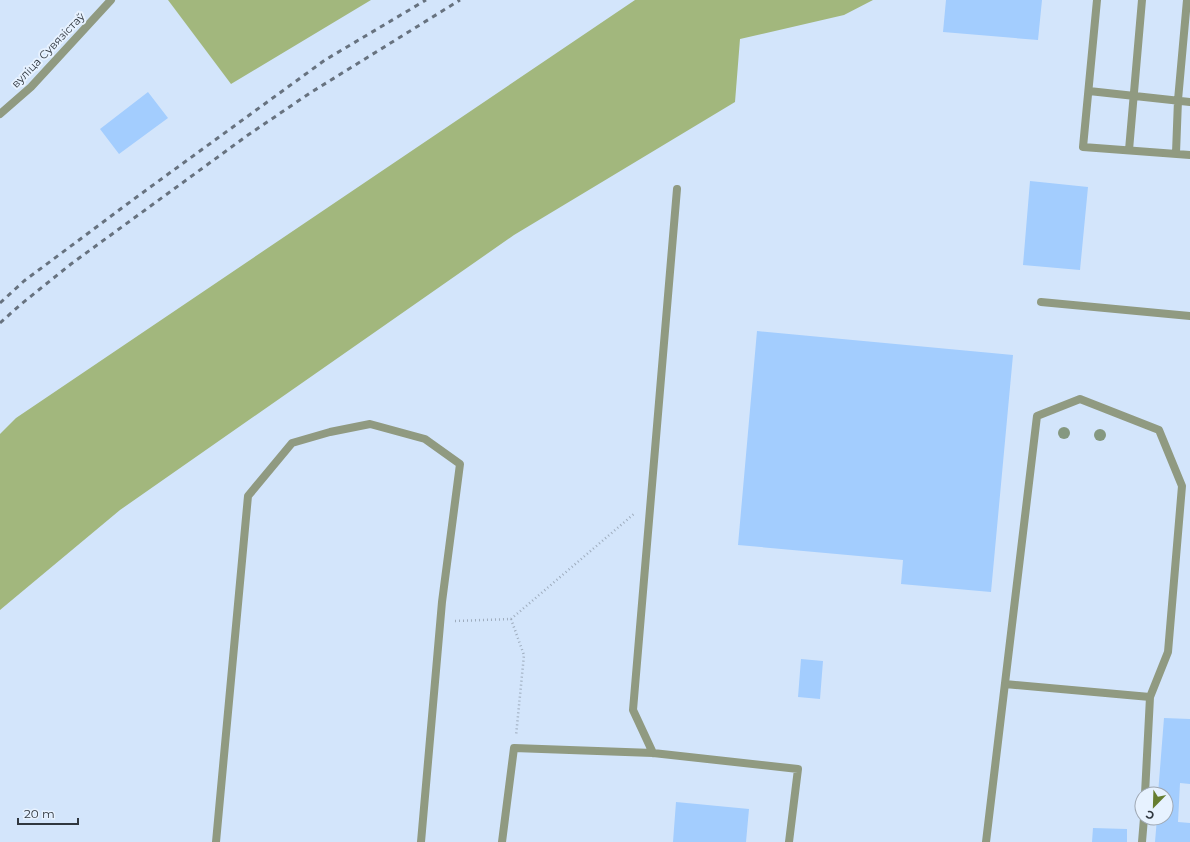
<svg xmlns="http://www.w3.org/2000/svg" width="1190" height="842" font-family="Montserrat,sans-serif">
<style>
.forest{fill:#a2b77d}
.building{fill:#a3cdfe}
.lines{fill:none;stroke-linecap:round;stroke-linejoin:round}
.path{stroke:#9eacbd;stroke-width:2.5;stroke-dasharray:1 3;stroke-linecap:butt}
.lane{stroke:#909a81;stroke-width:8}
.rail{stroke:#67727f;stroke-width:3;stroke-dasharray:5 5;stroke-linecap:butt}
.tree{fill:#859880}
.labels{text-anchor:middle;stroke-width:4;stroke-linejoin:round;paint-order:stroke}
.street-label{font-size:11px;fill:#30373f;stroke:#e7f2ff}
</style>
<rect width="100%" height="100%" fill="#d3e5fb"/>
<path class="forest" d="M168 0H371L231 84Z
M635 0H873L844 15 740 39 735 102 514 235 120 510 0 610V434L16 418Z"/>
<path class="building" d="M946 0H1042L1038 40 943 32Z
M148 92 168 118 119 154 100 129Z
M1030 181 1088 187 1080 270 1023 265Z
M757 331 1013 355 991 592 901 584 903 560 738 545Z
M801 659 823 661 820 699 798 697Z
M1164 718 1190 719V784L1180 783 1178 822 1190 823V842H1155L1157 818H1166V794H1158Z
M676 802 749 809 746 842H673Z
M1093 828 1127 829V842H1092Z"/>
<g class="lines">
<path class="path" d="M511 619 524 655 516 736
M455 621 511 619 635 513"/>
<path class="lane" d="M1097 0 1083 147 1190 155
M1089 91 1190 102
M0 114 31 87 111 0
M1129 150 1142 0
M1176 153 1178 100 1187 0
M1041 302 1190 316
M1005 684 1150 697
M653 753 633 710 677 189
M216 842 248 496 292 443 330 432 370 424 425 439 460 464 442 602 421 842
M502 842 514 748 653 753 798 769 789 842
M986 842 1037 416 1080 399 1159 430 1182 486 1168 652 1150 697 1145 794
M1142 842 1144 818"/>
<path class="rail" d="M0 303 24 281 138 196 325 60 426 0
M0 323 20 305 71 264 248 135 310 93 460 0"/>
</g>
<g class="tree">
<circle cx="1064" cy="433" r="6"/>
<circle cx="1100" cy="435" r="6"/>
</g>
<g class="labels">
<g class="street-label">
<text transform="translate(48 50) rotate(-46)" y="4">вуліца Сувязістаў</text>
</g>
</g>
<g transform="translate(1154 806) rotate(203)"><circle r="19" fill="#e7f2ff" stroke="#9ea7b2"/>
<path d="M0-3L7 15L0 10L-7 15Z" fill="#667e31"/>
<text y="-6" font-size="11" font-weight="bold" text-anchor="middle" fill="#30373f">С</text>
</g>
<path d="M18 818v6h60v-6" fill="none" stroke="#30373f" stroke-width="2"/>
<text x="24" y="818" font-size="12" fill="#30373f" stroke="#e7f2ff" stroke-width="3" paint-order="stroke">20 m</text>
</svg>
